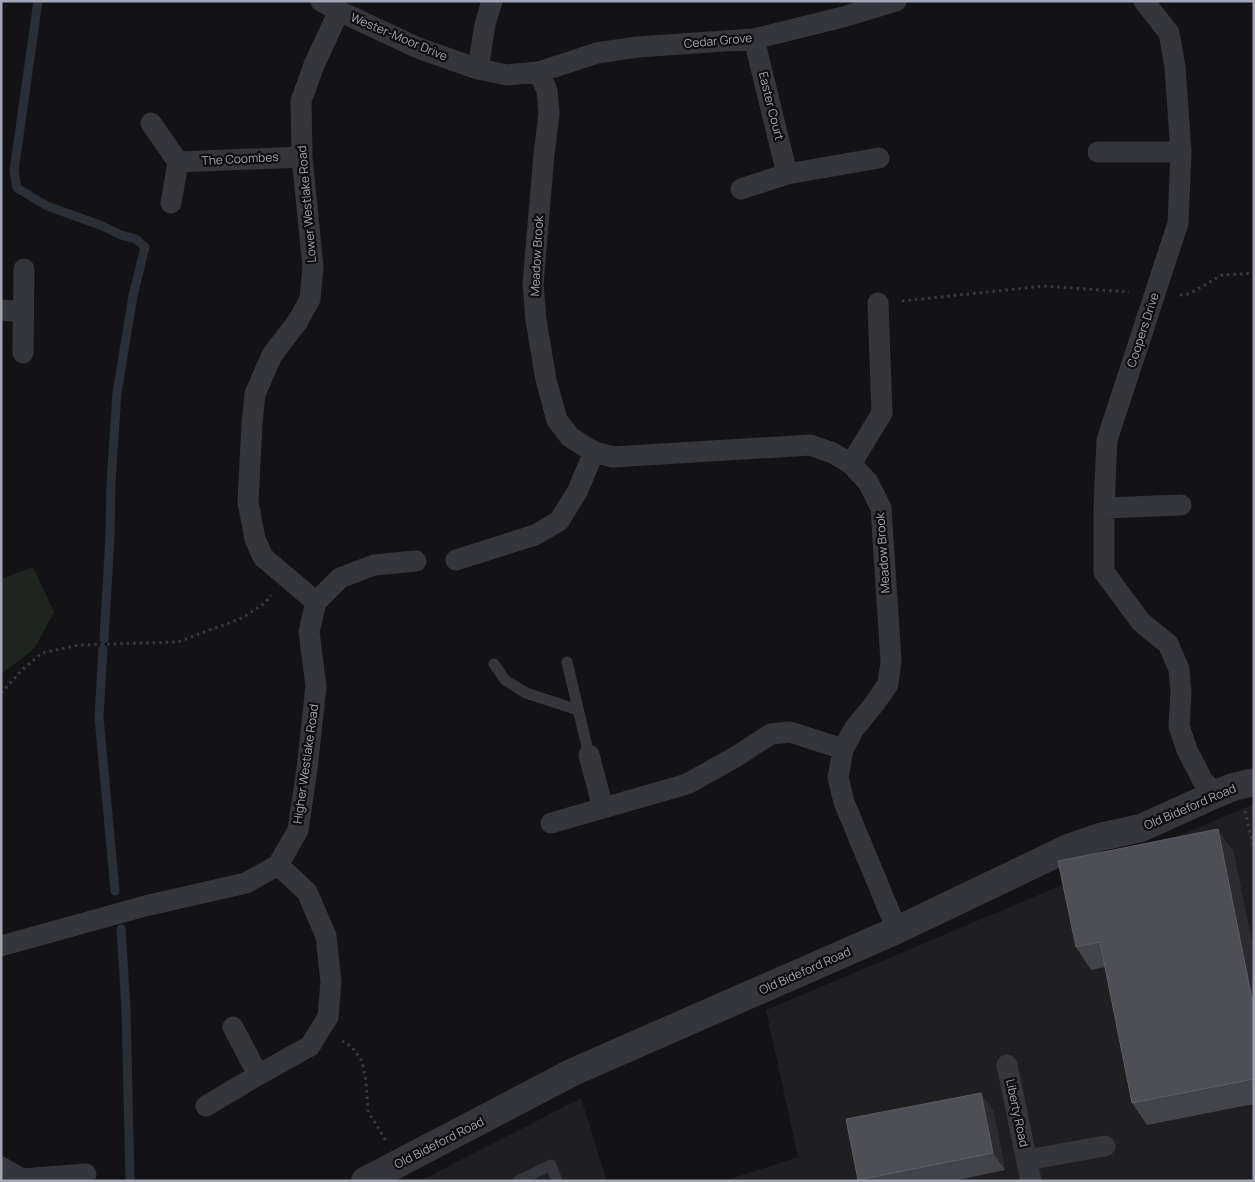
<svg xmlns="http://www.w3.org/2000/svg" width="1255" height="1182" font-family="Manrope,sans-serif">
<style>
.built{fill:#1f1f22}
.green{fill:#1d251f}
.lines{fill:none;stroke-linecap:round;stroke-linejoin:round}
.stream{stroke:#282f39;stroke-width:9}
.path{stroke:#393a41;stroke-width:3;stroke-dasharray:2.5 4;stroke-linecap:butt}
.service{stroke:#35353c;stroke-width:11}
.minor{stroke:#35353c;stroke-width:21}
.tertiary{stroke:#35353c;stroke-width:28}
.wall{fill:#43444a}
.shaded-wall{fill:#2c2c30}
.building{fill:#4e4f56;stroke:#5b5c65}
.labels{text-anchor:middle;stroke-width:4.5;stroke-linejoin:round;paint-order:stroke}
.street-label{font-size:12px;fill:#a3a6b6;stroke:#0e0e0f}
</style>
<rect width="100%" height="100%" fill="#131315"/>
<path class="built" d="M1254 804V1181H724L798 1157 766 1010Z
M581 1098 607 1181H420Z"/>
<path class="green" d="M33 567 54 612 34 649 1 674V579Z"/>
<g class="lines">
<path class="stream" d="M38 1 14 171 17 188 47 206 100 225 121 235 136 239 145 247 133 296 117 393 111 482 110 536 104 639
M103 649 99 717 115 891
M121 929 126 1008 130 1181"/>
<path class="path" d="M1180 295 1189 294 1222 275 1254 273
M902 301 1044 286 1129 292
M1 693 23 669 42 653 79 645 178 642 242 618 265 603 271 595
M1245 811 1254 849
M342 1041 352 1047 362 1061 366 1081 368 1111 386 1141"/>
<path class="service" d="M567 662 589 755
M494 664 505 680 526 693 578 710
M518 1181 551 1165 557 1181"/>
<path class="minor" d="M321 1 339 11 418 48 478 69 507 75 539 72 597 53 637 47 754 39 843 17 896 1
M1144 1 1169 33 1175 67 1181 152 1178 223 1107 440 1104 508V572L1141 622 1168 644 1179 669 1181 693 1179 726 1187 750 1203 781 1216 794
M754 39 787 174 879 158
M478 69 485 24 492 1
M539 72 547 91 549 114 544 154 533 284 536 320 546 380 557 420 570 437 594 452 613 457 810 445 833 453 851 464 868 482 881 508 891 661 888 684 875 703 854 729 843 749 838 778 844 802 897 930
M151 123 178 162 302 157
M1098 152H1181
M741 189 787 174
M171 203 178 162
M1 310 23 312
M23 353 24 269
M851 464 882 413 878 303
M1104 508 1181 505
M456 560 535 535 559 521 577 492 594 452
M316 602 263 557 255 539 248 502 252 424 255 394 272 355 298 321 310 299 313 267 302 157 301 101 314 65 339 11
M589 755 603 808
M551 823 687 784 737 756 771 734 790 732 843 749
M1 946 145 906 246 883 278 865 298 830 307 769 316 686 309 632 316 602 340 578 374 565 416 561
M233 1027 258 1075
M1007 1065 1031 1181
M206 1106 258 1075 310 1046 328 1017 331 982 326 936 307 892 278 865
M1027 1160 1105 1146
M1 1167 22 1179
M21 1181 22 1179 86 1174"/>
<path class="tertiary" d="M365 1181 573 1072 897 930 1068 848 1100 837 1141 828 1216 794 1233 787 1254 782"/>
</g>
<path class="wall" d="M1233 851 1254 953V1104L1147 1125 1132 1103 1105 967 1091 970 1076 947Z
M993 1110 1005 1170 953 1181H858V1180Z"/>
<path class="shaded-wall" d="M1218 829 1233 851 1254 953V1009Z
M981 1093 993 1110 1005 1170 993 1153Z"/>
<path class="building" d="M1218 829 1254 1009V1079L1132 1103 1100 942 1076 947 1058 861Z
M981 1093 993 1153 858 1180 846 1119Z"/>
<g class="labels">
<g class="street-label">
<text transform="translate(399 37) rotate(23)" y="4">Wester-Moor Drive</text>
<text transform="translate(718 41) rotate(-5)" y="4">Cedar Grove</text>
<text transform="translate(771 106) rotate(76)" y="4">Easter Court</text>
<text transform="translate(240 159) rotate(-3)" y="4">The Coombes</text>
<text transform="translate(307 204) rotate(-95)" y="4">Lower Westlake Road</text>
<text transform="translate(537 256) rotate(-87)" y="4">Meadow Brook</text>
<text transform="translate(1143 330) rotate(-72)" y="4">Coopers Drive</text>
<text transform="translate(883 553) rotate(-94)" y="4">Meadow Brook</text>
<text transform="translate(306 764) rotate(-82)" y="4">Higher Westlake Road</text>
<text transform="translate(1190 807) rotate(-23)" y="4">Old Bideford Road</text>
<text transform="translate(805 971) rotate(-24)" y="4">Old Bideford Road</text>
<text transform="translate(1017 1113) rotate(78)" y="4">Liberty Road</text>
<text transform="translate(439 1143) rotate(-27)" y="4">Old Bideford Road</text>
</g>
</g>
<rect width="1255" height="1182" fill="none" stroke="#a3a6b6" stroke-width="5"/>
</svg>
